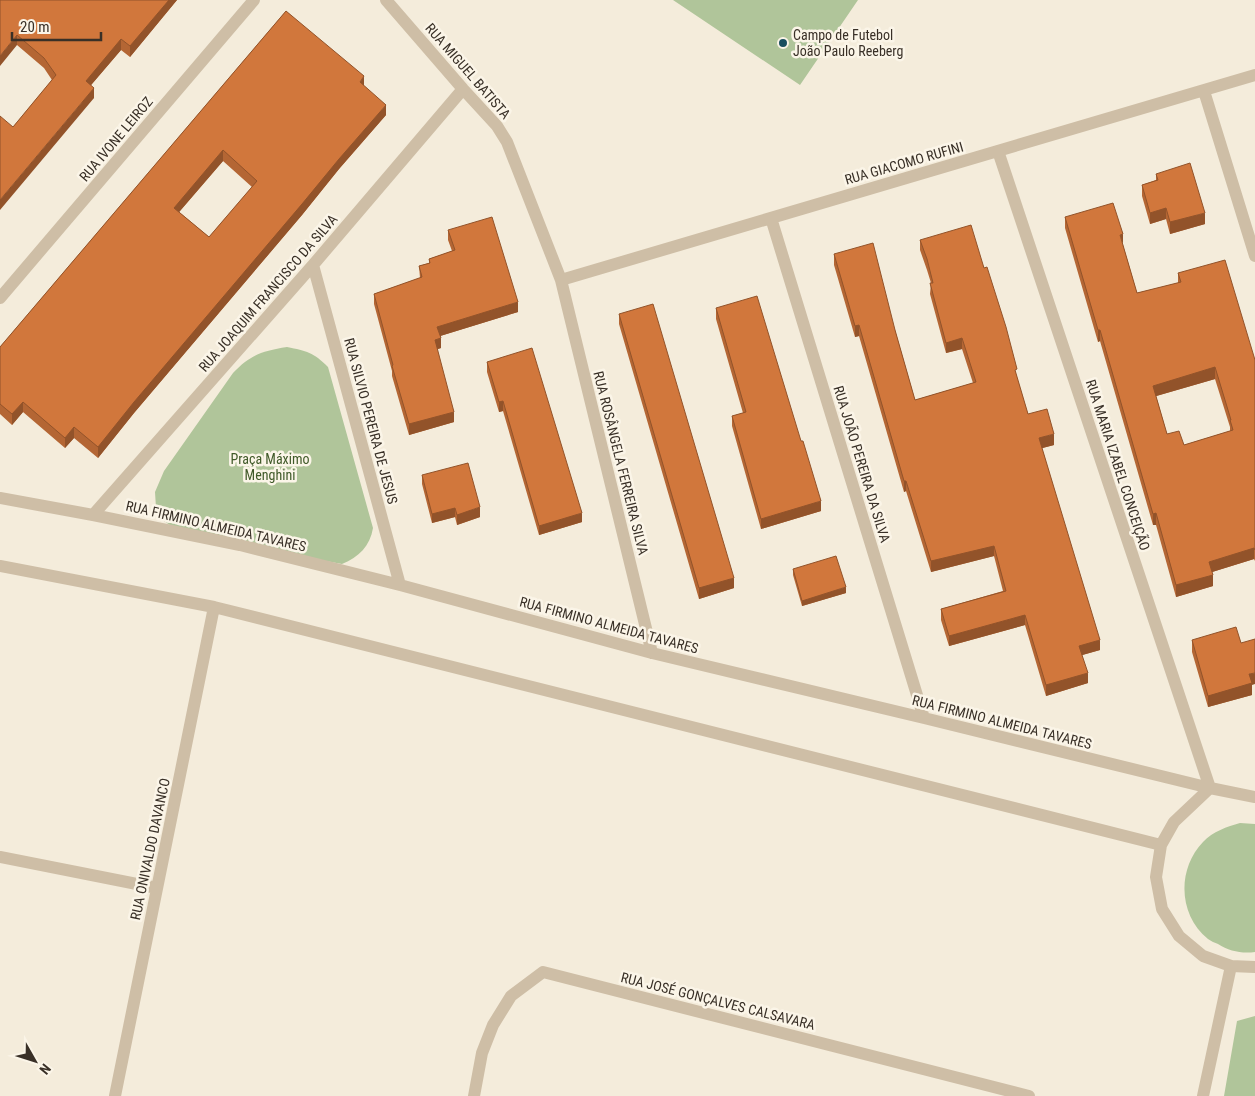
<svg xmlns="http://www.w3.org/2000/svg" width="1255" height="1096" font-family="'Roboto Condensed',sans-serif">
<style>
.green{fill:#b0c59a}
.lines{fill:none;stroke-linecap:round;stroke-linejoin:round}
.minor{stroke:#cebea6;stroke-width:12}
.wall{fill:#b46634;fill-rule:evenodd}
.shaded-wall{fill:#92532a}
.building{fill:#d1773c;stroke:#92532a;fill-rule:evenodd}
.poi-dot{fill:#194f5f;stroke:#fbf5e8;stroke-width:2}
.labels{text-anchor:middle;stroke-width:5;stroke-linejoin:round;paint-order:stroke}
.poi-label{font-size:14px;fill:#393027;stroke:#fbf5e8;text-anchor:start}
.street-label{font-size:14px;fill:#393027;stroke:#fbf5e8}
.park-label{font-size:14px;fill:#405a29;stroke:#fbf5e8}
</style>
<rect width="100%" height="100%" fill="#f4ecdb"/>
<path class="green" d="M673 0H858L800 85Z
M287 347C307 351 313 352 328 367L373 528C370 546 359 557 342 564L205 539 180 532 164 521 156 508 155 492 164 471 233 373C250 355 262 351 287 347Z
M1240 823 1255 824V952C1242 954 1229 951 1218 944 1215 943 1211 941 1208 939 1178 915 1177 869 1203 842 1213 831 1227 827 1240 823Z
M1255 1016V1096H1224L1237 1021Z"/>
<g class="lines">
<path class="minor" d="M386 0 463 89 497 126 507 142 561 280 652 653
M1204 91 1255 256
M998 151 1210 788
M771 218 924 718
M313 265 400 585
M561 280 1255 75
M0 298 254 0
M0 498 93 515 240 545 400 585 652 653 924 718 1210 788
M93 515 313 265 463 89
M0 566 214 607 1161 845
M1255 797 1210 788 1174 822 1161 845 1156 877 1162 909 1179 936 1203 956 1231 966 1255 967
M0 857 157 888
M115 1096 214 607
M474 1096 482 1053 493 1025 511 996 543 972 1029 1096
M1203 1096 1231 966"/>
</g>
<path class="wall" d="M0 0H177L130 57 121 50 91 85 94 98 13 127 52 80 44 68 17 45Z
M286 11 364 86 386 115 339 169 302 215 134 413 98 458 74 438 65 448 23 412 12 425 0 414V347ZM223 161 252 187 209 237 179 212Z
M1156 174 1205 224 1170 234 1166 219 1150 224 1142 196V185L1156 180Z
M1065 217 1123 245 1137 293 1178 283V273L1255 360V561L1254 559 1212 572 1213 586 1176 597 1156 525H1153L1100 341 1098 342 1065 228ZM1215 379 1230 427V431L1184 445 1167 434 1156 396Z
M448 230 518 312 440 336 441 348 437 349 454 422 409 435 392 376V371L374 304V294L420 278 419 266 429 263V259L452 251 448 240Z
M920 240 984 268 1028 414 1054 445 1042 448 1100 650 1082 655 1088 683 1046 696 1025 625 949 646 941 620V609L1003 591 994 556 931 572 906 491 904 492 859 336 855 337 834 265V254L895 330 915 400 973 383 962 349 946 353 930 294 931 283 927 270 920 250Z
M716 308 821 511 761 529 732 426V416L743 413 716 319Z
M619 314 734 588 699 599 619 324Z
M487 362 582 522 539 535 503 411 499 412 487 372Z
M422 475 480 517 457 525 455 517 432 523 422 484Z
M793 569 846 593 802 606 793 575Z
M1192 640 1252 685V695L1208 707 1192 652Z"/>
<path class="shaded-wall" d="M169 0H177L130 57V46Z
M17 35V45L0 66V56Z
M121 39V50L86 91V81Z
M364 76V87L360 82Z
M94 88V98L0 210V200Z
M386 105V115L339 169 302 215 134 413 98 458V447L134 402 339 159Z
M223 150V161L174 218V208Z
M1166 208V219L1150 224V213Z
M1205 213V224L1170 234V222Z
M1123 234V245L1120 235Z
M518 302V312L437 337V327Z
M859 325V336L855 337V326Z
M1098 330H1100V341L1098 342Z
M441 338V348L435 350V340Z
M962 338V349L946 353V343Z
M1215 367V379L1153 397V386Z
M503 401V411L499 412V402Z
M23 402V412L12 425V414Z
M454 412V422L409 435V424Z
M74 427V438L65 448V438Z
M1054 434V445L1039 449V438Z
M904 481H906V491L904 492Z
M821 501V511L761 529V519Z
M480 507V517L457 525V515Z
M455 508V517L432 523V514Z
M582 513V522L539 535V526Z
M1156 513V525H1153V514Z
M994 546V556L931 572V561Z
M1254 548V559L1209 573V562Z
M1213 575V586L1176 597V585Z
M734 578V588L699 599V588Z
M846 587V593L802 606V601Z
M1025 615V625L949 646V636Z
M1100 640V650L1079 656V646Z
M1088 673V683L1046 696V685Z
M1255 673V684L1252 685V695L1208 707V696L1249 674Z"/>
<path class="building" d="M0 0H169L130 46 121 39 86 81 94 88 0 200V116L13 127 56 75 44 58 17 35 0 56Z
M286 11 364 76 360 82 386 105 339 159 302 204 134 402 98 447 74 427 65 438 23 402 12 414 0 404V347ZM223 150 257 181 209 237 174 208Z
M1190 163 1205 213 1170 222 1166 208 1150 213 1142 185 1158 180 1156 174Z
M1113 203 1123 234 1120 235 1137 293 1181 282 1178 273 1225 260 1255 360V550L1254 548 1209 562 1213 575 1176 585 1156 513 1153 514 1100 330H1098L1065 217ZM1215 367 1231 420H1230L1233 430 1184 445 1179 431 1167 434 1153 386Z
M492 217 518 302 437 327 441 338 435 340 454 412 409 424 392 366 393 365 374 294 422 277 419 266 430 263 429 259 455 250 448 230Z
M971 225 984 268 987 267 1006 327 1017 369 1015 370 1028 414 1047 409 1054 434 1039 438 1100 640 1079 646 1088 673 1046 685 1025 615 949 636 941 609 1006 591 994 546 931 561 906 481H904L859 325 855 326 834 254 873 243 895 330 915 400 976 382 962 338 946 343 930 283H933L927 259 920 240Z
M757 296 801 441H803L821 501 761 519 732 416 746 412 716 308Z
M653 304 734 578 699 588 619 314Z
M532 348 582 513 539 526 503 401 499 402 487 362Z
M468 463 480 507 457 515 455 508 432 514 422 475Z
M836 556 846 587 802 601 793 569Z
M1236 627 1241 643 1255 639V673L1249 674 1252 683 1208 696 1192 640Z"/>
<circle class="poi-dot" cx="783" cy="43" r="5"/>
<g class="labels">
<g class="poi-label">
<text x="793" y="40">Campo de Futebol<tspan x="793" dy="16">João Paulo Reeberg</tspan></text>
</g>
<g class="street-label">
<text transform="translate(468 71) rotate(49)" y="5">RUA MIGUEL BATISTA</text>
<text transform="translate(116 139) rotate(-50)" y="5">RUA IVONE LEIROZ</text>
<text transform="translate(904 163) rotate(-16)" y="5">RUA GIACOMO RUFINI</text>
<text transform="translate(268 293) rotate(-49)" y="5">RUA JOAQUIM FRANCISCO DA SILVA</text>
<text transform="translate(371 421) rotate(75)" y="5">RUA SILVIO PEREIRA DE JESUS</text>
<text transform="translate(621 463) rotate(76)" y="5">RUA ROSÂNGELA FERREIRA SILVA</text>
<text transform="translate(862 464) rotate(73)" y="5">RUA JOÃO PEREIRA DA SILVA</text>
<text transform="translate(1118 465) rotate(72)" y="5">RUA MARIA IZABEL CONCEIÇÃO</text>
<text transform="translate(216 526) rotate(13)" y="5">RUA FIRMINO ALMEIDA TAVARES</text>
<text transform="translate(609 625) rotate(15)" y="5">RUA FIRMINO ALMEIDA TAVARES</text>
<text transform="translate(1002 722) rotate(14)" y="5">RUA FIRMINO ALMEIDA TAVARES</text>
<text transform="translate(150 849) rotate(-78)" y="5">RUA ONIVALDO DAVANCO</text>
<text transform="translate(718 1001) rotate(14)" y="5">RUA JOSÉ GONÇALVES CALSAVARA</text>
</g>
<g class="park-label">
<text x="270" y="464">Praça Máximo<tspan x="270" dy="16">Menghini</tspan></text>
</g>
</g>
<g transform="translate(35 1061) rotate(129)" stroke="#fbf5e8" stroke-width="4" paint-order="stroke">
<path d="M0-4L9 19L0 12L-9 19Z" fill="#393027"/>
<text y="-8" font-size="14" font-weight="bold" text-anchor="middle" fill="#393027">N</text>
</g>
<path d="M12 32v8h89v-8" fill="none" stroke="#393027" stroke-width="2.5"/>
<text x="20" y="32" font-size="15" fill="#393027" stroke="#fbf5e8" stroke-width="4" paint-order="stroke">20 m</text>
</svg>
